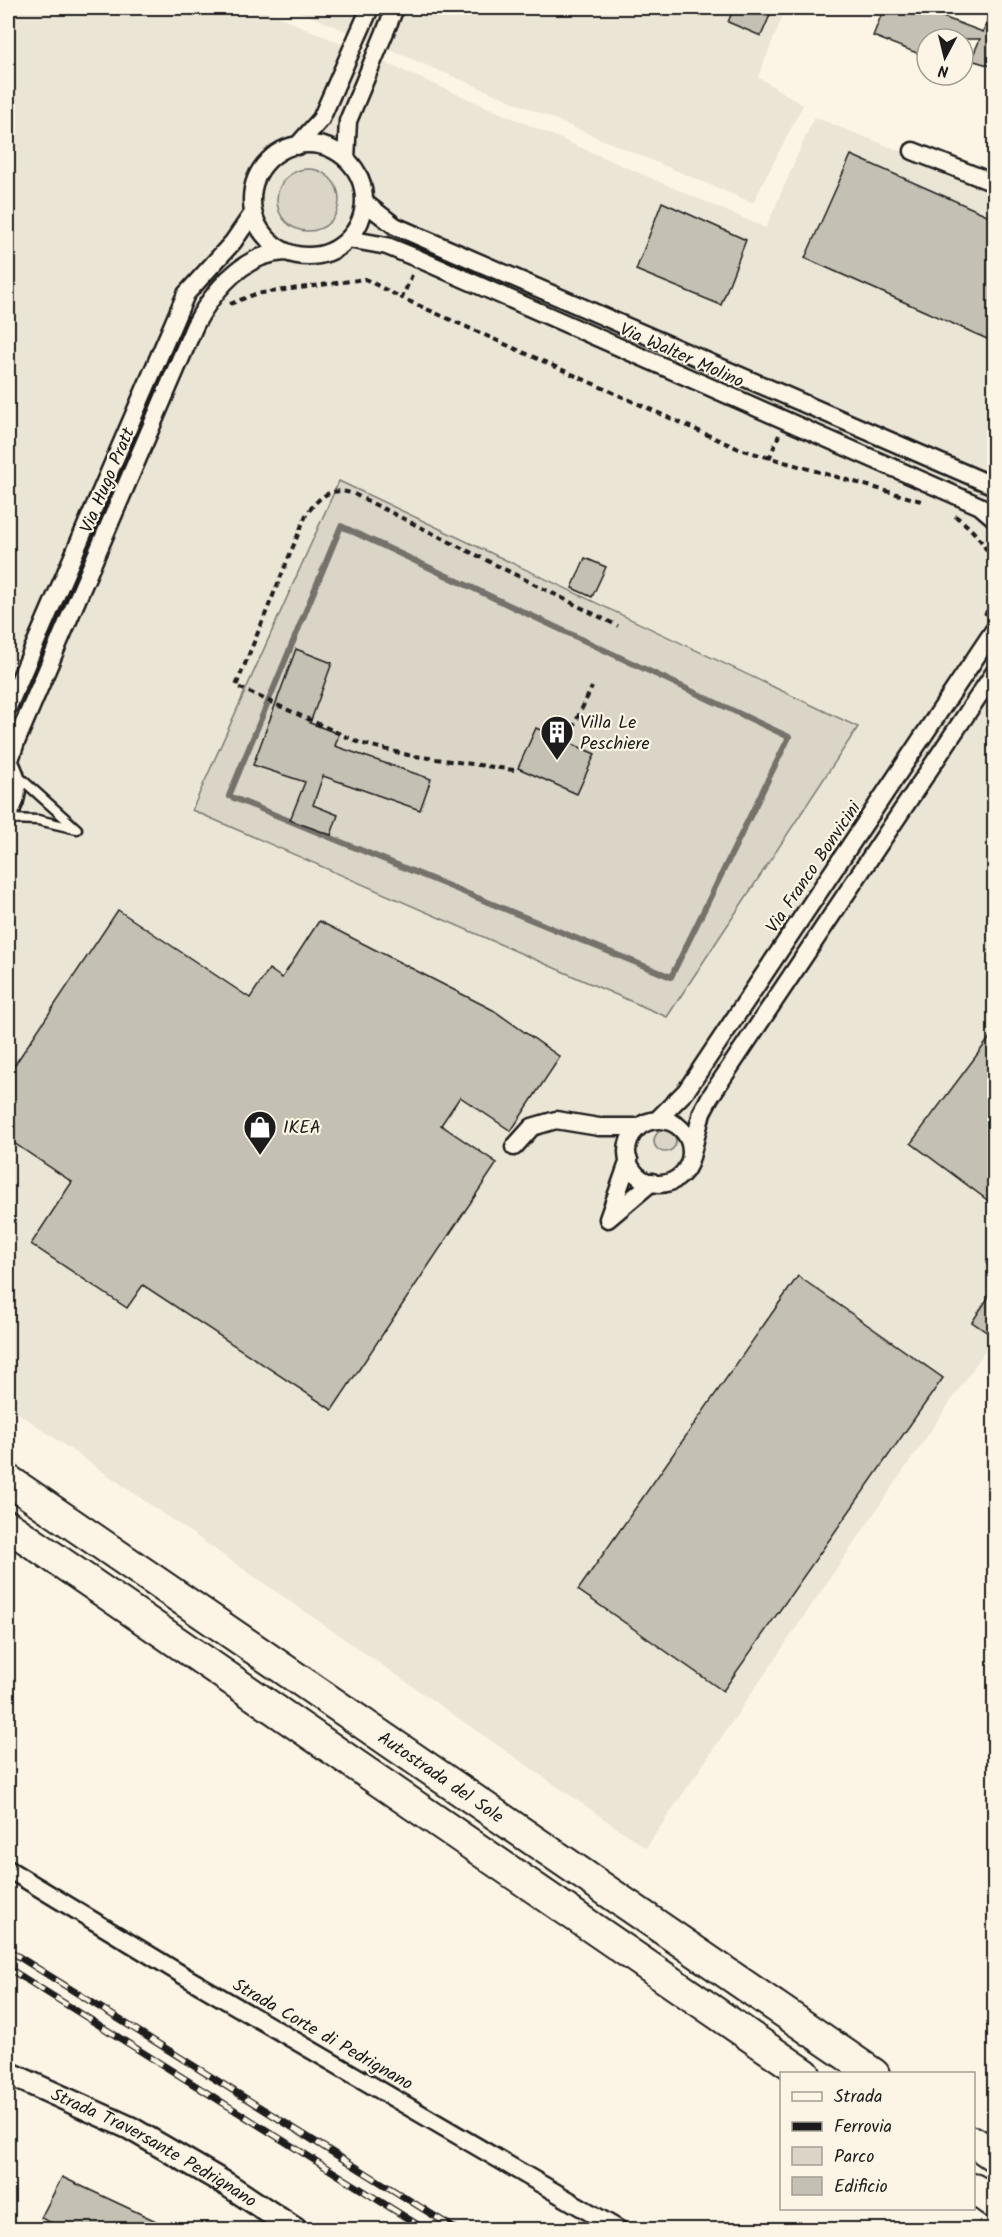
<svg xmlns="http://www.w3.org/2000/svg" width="1002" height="2237" font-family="Kalam,sans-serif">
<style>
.built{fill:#ebe5d6}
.green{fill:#dbd5c8;stroke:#7c7872;stroke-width:1.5}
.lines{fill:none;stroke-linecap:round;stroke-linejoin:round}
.stream{stroke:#75726c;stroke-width:6}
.building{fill:#c4c0b3;stroke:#1c1c1c;stroke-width:1.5}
.lane-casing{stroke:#1c1c1c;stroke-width:13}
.street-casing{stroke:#1c1c1c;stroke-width:21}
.secondary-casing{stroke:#1c1c1c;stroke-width:27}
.highway-casing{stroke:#1c1c1c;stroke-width:34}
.path{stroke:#1c1c1c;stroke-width:4;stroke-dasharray:6 4.5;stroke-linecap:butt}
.lane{stroke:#fcf5e5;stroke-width:8}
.street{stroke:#fcf5e5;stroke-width:16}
.secondary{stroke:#fcf5e5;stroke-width:22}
.highway{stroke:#fcf5e5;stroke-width:30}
.rail-casing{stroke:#1c1c1c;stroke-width:7}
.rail{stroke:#fcf5e5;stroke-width:4.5;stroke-dasharray:14;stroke-linecap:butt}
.labels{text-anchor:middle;stroke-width:4.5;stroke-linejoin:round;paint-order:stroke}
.street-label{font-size:18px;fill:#1c1c1c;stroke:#fcf5e5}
.poi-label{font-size:18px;fill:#1c1c1c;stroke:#fcf5e5;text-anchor:start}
</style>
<rect width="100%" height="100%" fill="#fcf5e5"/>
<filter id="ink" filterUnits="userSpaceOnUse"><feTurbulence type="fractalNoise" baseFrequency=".0167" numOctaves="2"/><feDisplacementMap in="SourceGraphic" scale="12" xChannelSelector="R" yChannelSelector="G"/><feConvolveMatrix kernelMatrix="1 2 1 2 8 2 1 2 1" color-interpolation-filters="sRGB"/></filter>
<g filter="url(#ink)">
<path class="built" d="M8 8H259L766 228 814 117 994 188V1338L646 1848 8 1406Z
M291 8H786L758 77 803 105 753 203Z"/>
<path class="green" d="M277 200a31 31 0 1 1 62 0a31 31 0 1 1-62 0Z
M339 481 858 727 667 1017 192 810Z
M654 1141a11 11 0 1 1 22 0a11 11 0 1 1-22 0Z"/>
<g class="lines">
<path class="stream" d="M341 526 789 737 671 977 229 796Z"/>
</g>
<path class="building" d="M734 8H773L761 36 728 22Z
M884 8H919L983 32 994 8V58L991 66 971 60 980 39H927V57L873 36Z
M851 155 994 218V342L805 258Z
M662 202 746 240 721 305 636 270Z
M585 558 606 567 592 597 572 588Z
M296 649 332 663 310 723 339 734 335 746 431 779 420 810 323 776 313 805 338 815 331 835 290 820 305 782 253 765Z
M536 728 595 754 577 794 518 768Z
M118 910 250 998 269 969 282 978 319 921 493 1010 560 1057 511 1131 460 1097 441 1125 497 1163 332 1410 143 1285 127 1308 31 1244 72 1182 8 1139V1075Z
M994 1032V1205L911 1143Z
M798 1276 943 1378 723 1691 578 1590Z
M994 1289V1337L972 1322Z
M62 2177 173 2229H65L41 2218Z"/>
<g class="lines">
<defs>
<path id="lane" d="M8 819 38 820 77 829 18 776"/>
<path id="street" d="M252 200a56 56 0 1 1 112 0a56 56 0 1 1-112 0Z
M297 146 321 119 370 8
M913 151 994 183
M346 159 348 121 395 8
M364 202 395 226 994 486
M348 239 387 246 419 259 980 506 994 518
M8 707 186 294 233 242 253 213
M8 760C20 777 20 798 8 815
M9 763 16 742 195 325C214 290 242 254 285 252
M657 1120 686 1091 994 630
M627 1152a32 32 0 1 1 64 0a32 32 0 1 1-64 0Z
M514 1147 532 1127 556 1120 599 1127H639
M691 1157 702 1112 710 1097 994 673
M629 1160 608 1219 652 1182
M8 1869 186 1977 620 2230"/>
<g id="secondary">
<path id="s1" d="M8 2073 130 2128 228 2185 296 2230"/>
</g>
<g id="highway">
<path id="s2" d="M8 1480 874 2074"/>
<path d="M8 1526 805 2074"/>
<path d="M974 2142 994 2156"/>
<path d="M974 2189 994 2203"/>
</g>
</defs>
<use href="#lane" class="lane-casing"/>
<use href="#street" class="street-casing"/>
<use href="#secondary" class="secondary-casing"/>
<use href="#highway" class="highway-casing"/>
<path class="path" d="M412 275 402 298 739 449 921 501
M230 304 255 294 365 279 402 298
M769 459 779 435
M955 516C974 529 989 548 994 570
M985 615 994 599
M568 738 592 687
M514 770 408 755 360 743 236 686 306 515C320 496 330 486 354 494L618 626"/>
<use href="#lane" class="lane"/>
<use href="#street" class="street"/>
<use href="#secondary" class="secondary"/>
<use href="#highway" class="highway"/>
<defs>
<path id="rail" d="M8 1950 457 2230
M8 1968 426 2230"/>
</defs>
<use href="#rail" class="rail-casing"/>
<use href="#rail" class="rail"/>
</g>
</g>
<defs>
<symbol id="building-pin" viewBox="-11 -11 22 30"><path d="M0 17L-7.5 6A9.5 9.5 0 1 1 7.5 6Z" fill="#1c1c1c" stroke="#fcf5e5"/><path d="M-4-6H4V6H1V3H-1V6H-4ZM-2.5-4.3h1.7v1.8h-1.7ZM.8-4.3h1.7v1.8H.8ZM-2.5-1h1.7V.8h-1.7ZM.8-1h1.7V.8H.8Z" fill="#fff"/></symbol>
<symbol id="shop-pin" viewBox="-11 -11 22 30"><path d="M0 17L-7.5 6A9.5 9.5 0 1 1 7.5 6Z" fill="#1c1c1c" stroke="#fcf5e5"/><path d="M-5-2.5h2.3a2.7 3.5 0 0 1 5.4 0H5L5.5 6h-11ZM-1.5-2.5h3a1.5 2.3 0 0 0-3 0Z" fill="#fff"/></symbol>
</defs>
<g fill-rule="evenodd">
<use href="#building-pin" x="538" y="713" width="38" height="52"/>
<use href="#shop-pin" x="241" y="1108" width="38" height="52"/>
</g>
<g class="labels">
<g class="street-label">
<text transform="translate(682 355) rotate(24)" y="6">Via Walter Molino</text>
<text transform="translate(107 480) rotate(-67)" y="6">Via Hugo Pratt</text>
<text transform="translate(813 867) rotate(-56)" y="6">Via Franco Bonvicini</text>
<text dy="6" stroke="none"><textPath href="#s2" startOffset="525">Autostrada del Sole</textPath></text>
<text transform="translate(323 2034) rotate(30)" y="6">Strada Corte di Pedrignano</text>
<text dy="6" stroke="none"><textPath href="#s1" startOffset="164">Strada Traversante Pedrignano</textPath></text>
</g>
<g class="poi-label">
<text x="580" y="728">Villa Le<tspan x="580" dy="21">Peschiere</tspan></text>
<text x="283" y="1133">IKEA</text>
</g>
</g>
<rect width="1002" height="2237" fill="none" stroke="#fcf5e5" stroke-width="30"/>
<rect x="15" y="15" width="972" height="2207" fill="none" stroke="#1c1c1c" stroke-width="2" filter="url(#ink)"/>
<rect x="780" y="2072" width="195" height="138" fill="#fcf5e5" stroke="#a29e95" stroke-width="1.5"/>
<rect x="792" y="2092" width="30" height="9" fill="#fcf5e5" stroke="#a29e95" stroke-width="1.5"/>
<text x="834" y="2102" font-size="18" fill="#1c1c1c">Strada</text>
<rect x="792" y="2122" width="30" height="9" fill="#1c1c1c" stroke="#a29e95" stroke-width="1.5"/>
<text x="834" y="2132" font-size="18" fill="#1c1c1c">Ferrovia</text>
<rect x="792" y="2147" width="30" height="18" fill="#dbd5c8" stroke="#a29e95" stroke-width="1.5"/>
<text x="834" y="2162" font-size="18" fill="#1c1c1c">Parco</text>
<rect x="792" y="2177" width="30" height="18" fill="#c4c0b3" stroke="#a29e95" stroke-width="1.5"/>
<text x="834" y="2192" font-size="18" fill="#1c1c1c">Edificio</text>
<g transform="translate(945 57) rotate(187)"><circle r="28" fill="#fcf5e5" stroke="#a29e95" stroke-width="1.5"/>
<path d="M0-4.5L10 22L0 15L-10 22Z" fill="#1c1c1c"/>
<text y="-9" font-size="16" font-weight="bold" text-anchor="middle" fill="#1c1c1c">N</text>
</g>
</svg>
